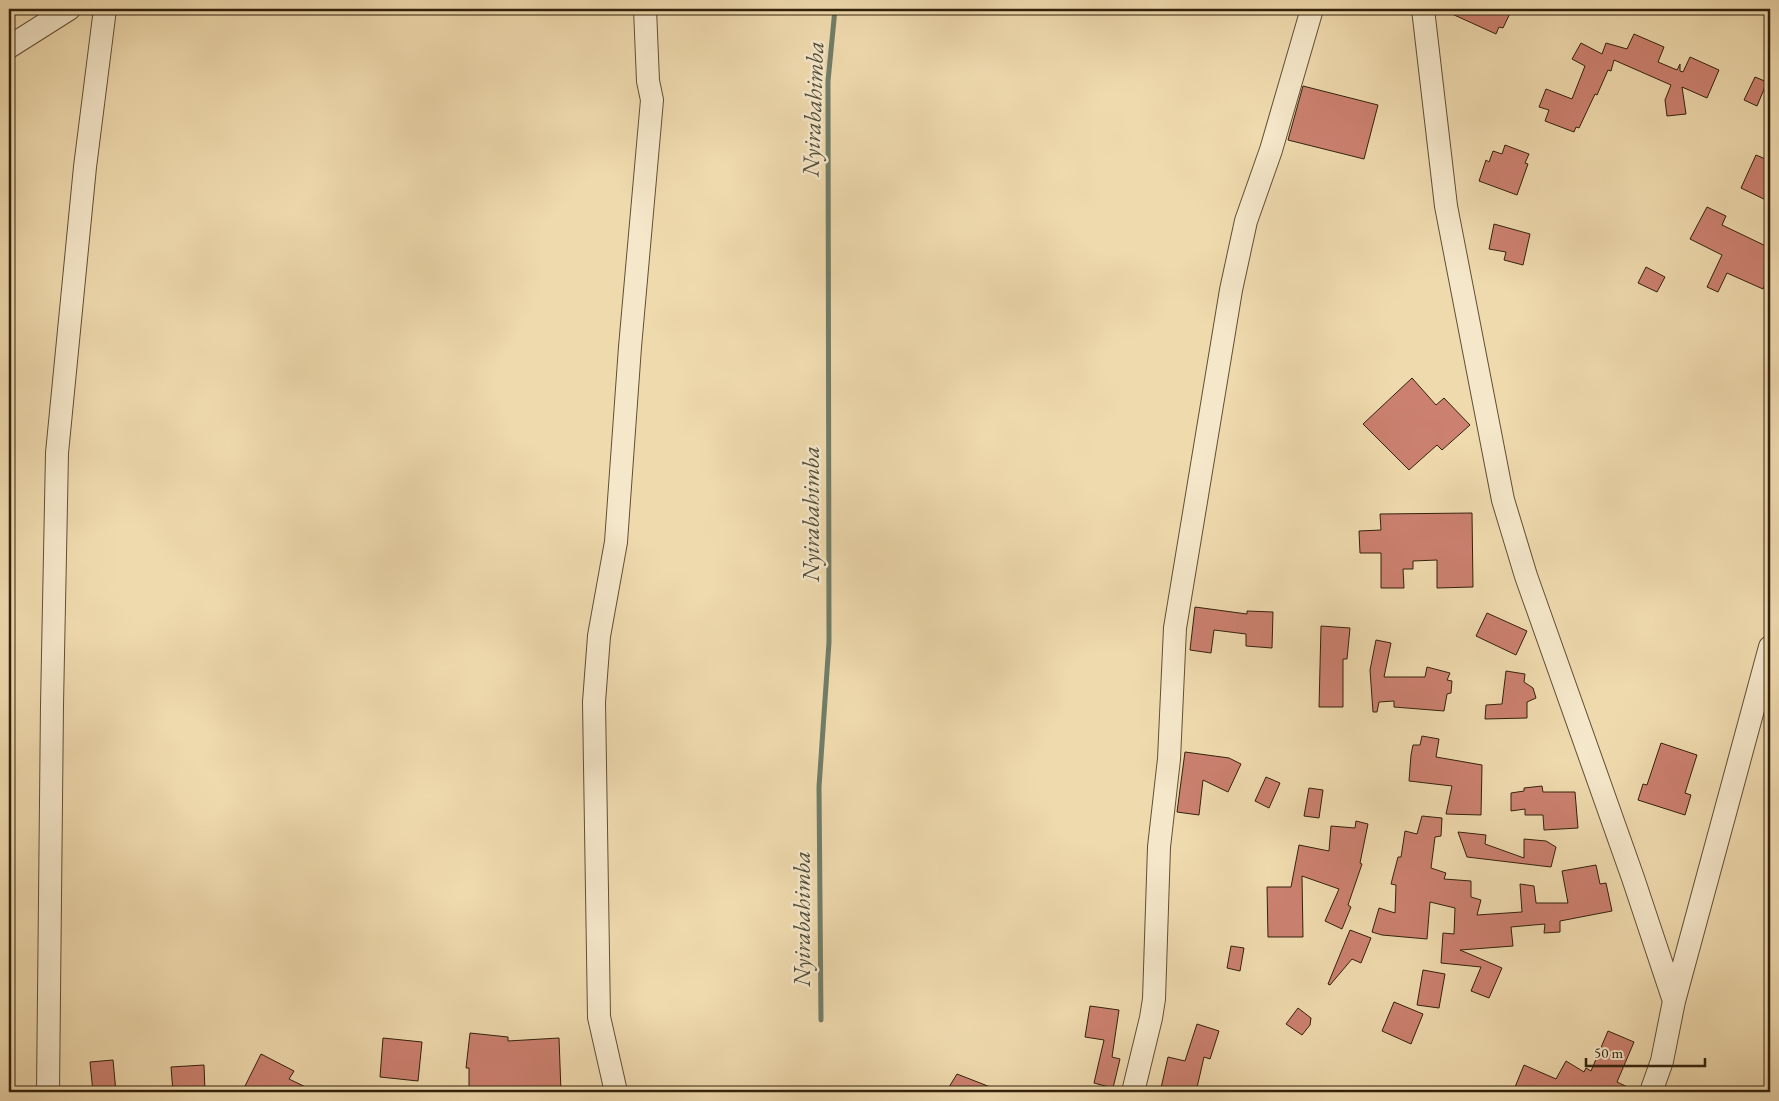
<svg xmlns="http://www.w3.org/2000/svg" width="1779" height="1101" font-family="'EB Garamond',serif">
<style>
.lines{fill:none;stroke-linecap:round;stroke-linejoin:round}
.stream{stroke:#717d68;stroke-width:5}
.building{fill:#cc8170;stroke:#32210c}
.minor-casing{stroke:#614f34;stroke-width:24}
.minor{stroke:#f5e7ca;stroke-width:22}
.labels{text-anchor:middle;stroke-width:5;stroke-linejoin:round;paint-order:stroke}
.water-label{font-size:24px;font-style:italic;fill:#524f3a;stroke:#f5e7ca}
</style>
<rect width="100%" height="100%" fill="#efdaae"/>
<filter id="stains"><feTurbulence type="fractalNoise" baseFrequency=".004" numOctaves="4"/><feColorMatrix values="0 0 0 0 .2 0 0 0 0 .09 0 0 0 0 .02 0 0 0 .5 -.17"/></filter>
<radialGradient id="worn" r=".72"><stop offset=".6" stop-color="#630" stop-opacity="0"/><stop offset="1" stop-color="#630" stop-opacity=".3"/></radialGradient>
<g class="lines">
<path class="stream" d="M821 1020 819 787 829 642 828 81 835 9"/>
</g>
<path class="building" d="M1441 9H1512L1503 28 1499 27 1496 34Z
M1634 34 1664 47 1658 62 1677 70 1680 64V71L1683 72 1690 57 1719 70 1707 98 1682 87 1686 114 1667 116 1665 100 1671 85 1614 60 1611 71 1608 70 1597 95 1595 94 1579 128 1576 127 1574 132 1545 121 1549 110 1539 107 1546 89 1572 99 1585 66 1572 59 1581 43 1602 54 1606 43 1627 49Z
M1755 77 1767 82 1757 106 1744 100Z
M1303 86 1378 105 1364 159 1288 140Z
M1505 145 1529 154 1525 163 1528 164 1517 195 1479 181 1486 160 1489 162 1493 151 1502 154Z
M1756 155 1770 161V202L1741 188Z
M1707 207 1726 216 1722 225 1770 248V273L1763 289 1727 273 1718 292 1707 287 1722 255 1690 239Z
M1494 224 1530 234 1523 265 1504 260 1506 252 1489 249Z
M1646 267 1665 277 1657 292 1638 283Z
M1412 378 1436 405 1444 398 1470 425 1442 450 1437 445 1409 470 1363 424Z
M1472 513 1473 587 1437 588V560L1413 561V569H1403L1404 588H1381V553H1360L1359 531 1381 530 1380 514Z
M1195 607 1247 614V611L1273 612 1272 648 1246 646V634L1214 630 1211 653 1190 650Z
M1487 613 1527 631 1516 655 1476 636Z
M1321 626 1350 628 1347 659H1343V707H1319Z
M1376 640 1391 643 1384 677H1425L1427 667 1450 673 1447 680 1452 681 1451 693 1447 694 1444 711 1394 707V701L1379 702 1377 712H1373L1370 670Z
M1506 671 1525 674 1524 682 1533 688 1536 698 1527 702V718L1485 719 1486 705 1502 704Z
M1422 736 1439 739 1436 757 1482 765 1481 815 1446 814 1452 786 1409 781 1411 755 1413 745H1420Z
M1661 743 1697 755 1685 793 1691 795 1685 815 1638 800 1643 784 1647 785Z
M1185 752 1229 758 1241 764 1228 792 1203 780 1199 815 1177 812Z
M1266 777 1280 783 1269 808 1255 801Z
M1542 786 1543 792H1575L1578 828 1544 830 1543 815H1525V809L1511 811V793L1524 791V788Z
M1309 788 1323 790 1319 818 1304 816Z
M1422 816 1442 818 1441 836 1435 837 1431 868 1446 873 1444 879 1471 881V897L1481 900 1477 915 1522 912 1520 884 1534 886 1536 903H1568L1562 871 1596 865 1600 884 1606 883 1612 911 1560 921V932L1544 933 1545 924 1511 927 1513 946 1460 950 1502 968 1489 998 1471 991 1481 967 1441 963 1443 933 1454 934 1455 908 1430 902 1427 939 1382 935 1372 932 1379 908 1395 913 1396 885 1391 884 1398 857H1401L1405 831 1417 834Z
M1356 821 1368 824 1360 863 1362 864 1348 905 1351 907 1342 929 1325 921 1339 889 1302 876 1303 937H1268L1267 887H1291L1299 845 1329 851 1331 826 1355 828Z
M1458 832 1486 835 1485 844 1524 858V839L1546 841 1556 847 1551 867 1467 857Z
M1350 930 1371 938 1361 963 1352 959 1330 985 1328 984Z
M1231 946 1244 948 1240 971 1227 968Z
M1423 970 1445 974 1439 1008 1417 1005Z
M1394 1002 1423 1014 1411 1044 1382 1031Z
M1090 1006 1119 1010 1112 1057 1120 1059 1113 1088 1094 1083 1104 1040 1085 1037Z
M1298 1008 1311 1018 1310 1025 1302 1035 1286 1024Z
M1197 1024 1219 1031 1210 1059 1204 1057 1196 1092H1180L1161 1088 1168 1057 1185 1061Z
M1608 1031 1634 1042 1617 1082 1638 1092H1513L1524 1065 1556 1079 1566 1061 1584 1072 1586 1068 1591 1071Z
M470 1033 508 1037V1041L559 1038 561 1092H469V1068H466Z
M383 1038 422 1042 418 1081 380 1077Z
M261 1054 294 1071 289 1079 316 1092H242Z
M113 1060 116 1092H93L90 1062Z
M204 1065 205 1092H173L171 1067Z
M957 1074 998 1090 997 1092H946Z"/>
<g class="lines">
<defs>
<path id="minor" d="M1423 9 1446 206 1503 500 1526 576 1633 878 1674 1001 1662 1061 1651 1092
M9 47 69 9
M1674 1001 1770 647
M48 1092 52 705 57 453 85 167 105 9
M616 1092 599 1017 594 702 599 636 616 542 630 347 652 100 648 81 645 9
M1133 1092 1151 1018 1154 999 1159 847 1169 759 1175 628 1231 290 1246 221 1271 150 1312 9"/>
</defs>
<use href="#minor" class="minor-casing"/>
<use href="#minor" class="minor"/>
</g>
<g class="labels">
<g class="water-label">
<text transform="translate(813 109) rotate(-88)" y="8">Nyirabahimba</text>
<text transform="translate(811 514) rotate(-90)" y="8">Nyirabahimba</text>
<text transform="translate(802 919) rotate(-90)" y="8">Nyirabahimba</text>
</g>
</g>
<rect width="1779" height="1101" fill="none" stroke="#efdaae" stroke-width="30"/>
<rect x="10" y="10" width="1759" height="1081" fill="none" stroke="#32210c" stroke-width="2.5"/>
<rect x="15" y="15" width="1749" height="1071" fill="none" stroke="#32210c"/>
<path d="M1586 1058v8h119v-8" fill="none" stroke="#32210c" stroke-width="2.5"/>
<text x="1594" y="1058" font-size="15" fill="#32210c" stroke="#f5e7ca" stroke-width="4" paint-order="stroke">50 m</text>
<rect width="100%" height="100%" filter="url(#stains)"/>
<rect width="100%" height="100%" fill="url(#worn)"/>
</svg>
